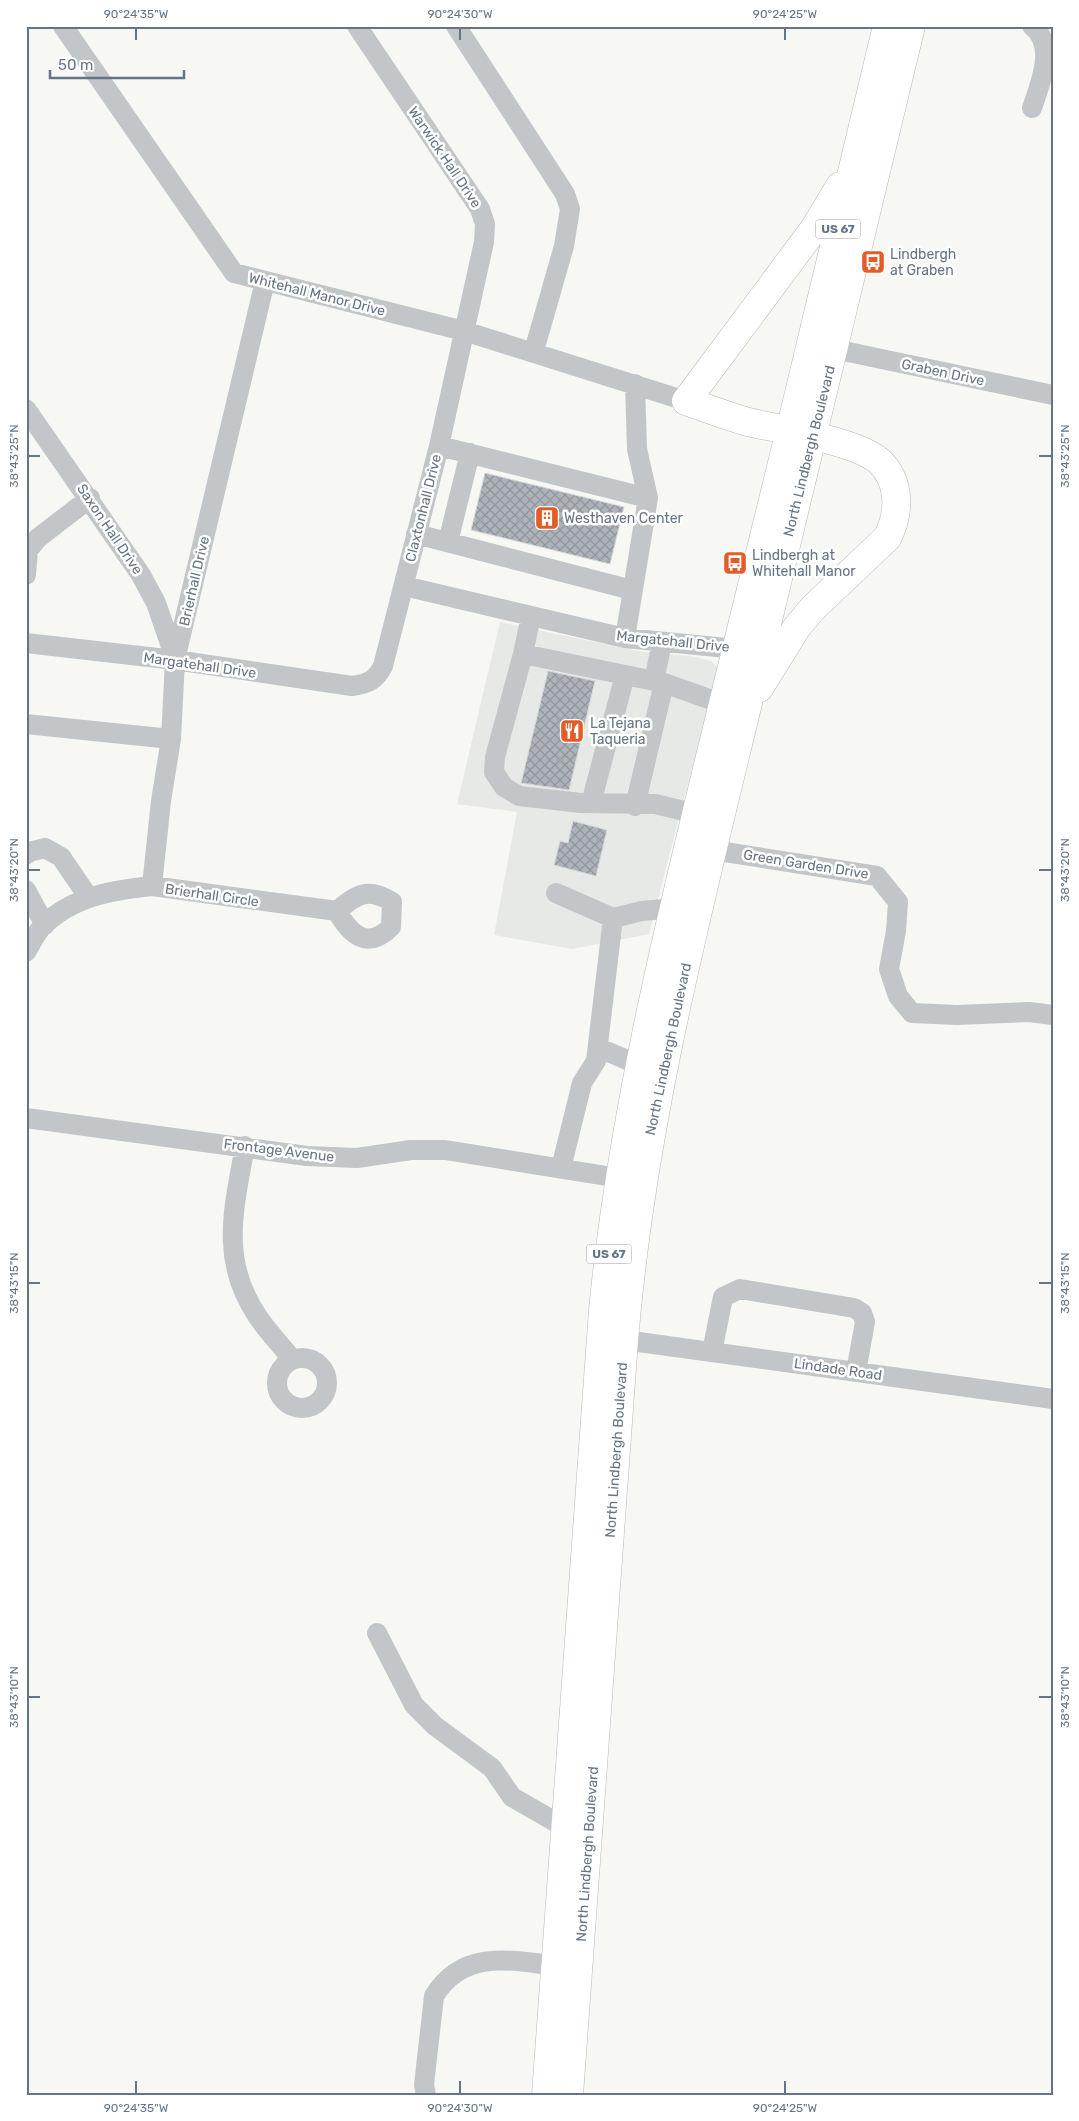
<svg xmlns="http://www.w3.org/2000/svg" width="1079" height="2121" font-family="Rubik,sans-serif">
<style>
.built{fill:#e7e9e7}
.building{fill:url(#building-cross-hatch);stroke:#d8d8d6}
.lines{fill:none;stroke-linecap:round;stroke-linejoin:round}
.highway-casing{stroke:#b5b8bc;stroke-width:29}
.minor{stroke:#c2c6c9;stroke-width:20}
.highway{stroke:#fff;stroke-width:28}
.ticks{fill:none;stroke:#667585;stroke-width:2}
.labels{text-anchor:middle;stroke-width:5;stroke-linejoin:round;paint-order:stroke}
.shield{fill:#fff;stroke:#949eaa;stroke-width:1}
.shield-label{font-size:12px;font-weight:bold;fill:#667585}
.street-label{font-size:14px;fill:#667585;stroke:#fff}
.poi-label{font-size:14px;fill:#667585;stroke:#fff;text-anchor:start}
.neatline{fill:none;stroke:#667585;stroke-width:2}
.ticks-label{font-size:12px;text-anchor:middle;fill:#667585}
</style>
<defs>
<pattern id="building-cross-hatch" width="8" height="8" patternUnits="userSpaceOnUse" patternTransform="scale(1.25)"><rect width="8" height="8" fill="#adb3ba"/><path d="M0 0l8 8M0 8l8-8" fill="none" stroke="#91969d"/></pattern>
</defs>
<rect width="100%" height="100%" fill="#f7f7f4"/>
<path class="built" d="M500 622 643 652 691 656 711 661 718 668 649 934 572 949 494 935 517 812 457 804Z"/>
<path class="building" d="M485 473 624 507 610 564 471 530Z
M548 671 595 681 569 790 521 783Z
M573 821 607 830 596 876 554 865 560 841 568 843Z"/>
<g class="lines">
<defs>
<path id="highway" d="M759 688 797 627 813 608 887 538C900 514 901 481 879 461 856 441 779 429 748 422 727 416 706 408 686 401L814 229 840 186
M546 2095 603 1310C624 1095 679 885 730 675 784 459 835 243 887 26
M569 2095 624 1340C642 1123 697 914 748 703 803 478 857 252 911 26"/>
</defs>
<use href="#highway" class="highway-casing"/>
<path class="minor" d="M63 26 234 273 464 331 686 401
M456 26 565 194 570 209 564 246 534 351
M1032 108C1040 84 1057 45 1032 26
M834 349 1053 395
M635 384 637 449 648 498
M26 409 141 575 156 603 175 658
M439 446 648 498 625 638
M416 534 632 590
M448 542 470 453
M26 575 28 550 38 538 90 498
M404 586 625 638 737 649
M531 616 523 654 664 683 723 704
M26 643 175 660 352 686C368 684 376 680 383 666L439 446 484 242 485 224 480 209 357 26
M523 654 495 757 494 772 504 787 519 796 581 803 655 804 697 814
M654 681 662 642
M26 724 171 739
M591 803 625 675
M635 806 664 683
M712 850 877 876 898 902 896 931 889 969 898 996 912 1013 957 1015 1029 1012 1053 1015
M26 855 29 852 45 848 61 857 89 898
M152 886 161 801 171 739 175 660 265 281
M26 890 45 925
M556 893 613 918 596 1061 582 1083 561 1168
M613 918 642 911 674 908
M26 952C31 944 35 935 41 928 70 897 112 890 152 886L337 911C357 894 368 887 392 902L391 927C367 951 350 934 337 911
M599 1048 639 1065
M26 1118 307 1156 357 1158 411 1150H445L619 1178
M245 1146C234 1208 219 1260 258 1317 268 1332 281 1345 292 1359
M624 1340 1053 1399
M712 1352 723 1297 740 1289 854 1308 862 1313 865 1322 856 1372
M277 1383a25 25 0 1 1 50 0a25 25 0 1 1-50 0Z
M377 1633 414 1705 435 1726 492 1768 512 1797 566 1828
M426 2095 424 2085 434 1996C463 1949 510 1960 556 1966"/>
<use href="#highway" class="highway"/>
</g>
<path class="ticks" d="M136 28V40M460 28V40M785 28V40M28 456H40M1039 456H1052M28 870H40M1039 870H1052M28 1283H40M1039 1283H1052M28 1697H40M1039 1697H1052M136 2081V2094M460 2081V2094M785 2081V2094"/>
<defs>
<symbol id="bus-square" viewBox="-11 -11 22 22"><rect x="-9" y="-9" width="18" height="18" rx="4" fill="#e35c28" stroke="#fff"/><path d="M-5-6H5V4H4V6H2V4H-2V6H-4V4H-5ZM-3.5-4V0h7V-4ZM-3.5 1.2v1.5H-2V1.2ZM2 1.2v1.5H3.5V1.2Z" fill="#fff"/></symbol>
<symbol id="building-square" viewBox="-11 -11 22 22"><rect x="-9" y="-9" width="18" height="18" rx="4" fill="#e35c28" stroke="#fff"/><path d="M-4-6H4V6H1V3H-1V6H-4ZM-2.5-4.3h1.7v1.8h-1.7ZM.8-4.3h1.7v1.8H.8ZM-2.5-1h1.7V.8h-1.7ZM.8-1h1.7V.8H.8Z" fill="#fff"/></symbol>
<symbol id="restaurant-square" viewBox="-11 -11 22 22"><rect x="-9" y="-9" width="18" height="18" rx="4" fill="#e35c28" stroke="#fff"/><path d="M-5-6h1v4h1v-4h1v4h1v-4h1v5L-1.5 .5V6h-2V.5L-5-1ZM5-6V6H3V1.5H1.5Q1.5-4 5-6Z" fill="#fff"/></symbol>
</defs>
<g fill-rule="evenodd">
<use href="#bus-square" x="859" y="248" width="28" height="28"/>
<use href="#building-square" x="533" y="504" width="28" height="28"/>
<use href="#bus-square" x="721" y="549" width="28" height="28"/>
<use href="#restaurant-square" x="558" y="717" width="28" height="28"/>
</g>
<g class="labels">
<g class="shield">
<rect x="815.5" y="219.5" width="45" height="19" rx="4"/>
<rect x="586.5" y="1244.5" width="45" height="19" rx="4"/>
</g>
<g class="shield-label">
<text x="838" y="233">US 67</text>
<text x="609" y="1258">US 67</text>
</g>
<g class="street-label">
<text transform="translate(445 157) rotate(56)" y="5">Warwick Hall Drive</text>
<text transform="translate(317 294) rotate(14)" y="5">Whitehall Manor Drive</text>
<text transform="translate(943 372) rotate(12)" y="5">Graben Drive</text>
<text transform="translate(809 451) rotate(-76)" y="5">North Lindbergh Boulevard</text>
<text transform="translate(423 508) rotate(-76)" y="5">Claxtonhall Drive</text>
<text transform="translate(110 529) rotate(56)" y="5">Saxon Hall Drive</text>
<text transform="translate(194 581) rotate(-77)" y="5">Brierhall Drive</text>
<text transform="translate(673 641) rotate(6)" y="5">Margatehall Drive</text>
<text transform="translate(200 665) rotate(8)" y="5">Margatehall Drive</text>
<text transform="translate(806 864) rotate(9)" y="5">Green Garden Drive</text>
<text transform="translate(212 895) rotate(8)" y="5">Brierhall Circle</text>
<text transform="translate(668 1049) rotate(-78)" y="5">North Lindbergh Boulevard</text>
<text transform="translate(279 1150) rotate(7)" y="5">Frontage Avenue</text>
<text transform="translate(838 1369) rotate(8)" y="5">Lindade Road</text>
<text transform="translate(616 1450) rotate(-86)" y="5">North Lindbergh Boulevard</text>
<text transform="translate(587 1854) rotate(-86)" y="5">North Lindbergh Boulevard</text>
</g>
<g class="poi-label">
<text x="890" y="259">Lindbergh<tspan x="890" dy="16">at Graben</tspan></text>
<text x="564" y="523">Westhaven Center</text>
<text x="752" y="560">Lindbergh at<tspan x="752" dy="16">Whitehall Manor</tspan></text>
<text x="590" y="728">La Tejana<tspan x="590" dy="16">Taqueria</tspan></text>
</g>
</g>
<rect width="1079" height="2121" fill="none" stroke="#ffffff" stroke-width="55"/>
<path d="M50 70v8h134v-8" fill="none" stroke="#667585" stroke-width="2.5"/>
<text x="58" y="70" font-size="15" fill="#667585" stroke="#ffffff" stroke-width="4" paint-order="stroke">50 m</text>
<rect x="28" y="28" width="1024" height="2066" class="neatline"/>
<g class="ticks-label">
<text x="136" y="18">90°24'35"W</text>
<text x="460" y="18">90°24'30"W</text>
<text x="785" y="18">90°24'25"W</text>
<text transform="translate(14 456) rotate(-90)" y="4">38°43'25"N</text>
<text transform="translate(1065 456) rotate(-90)" y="4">38°43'25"N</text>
<text transform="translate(14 870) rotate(-90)" y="4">38°43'20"N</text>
<text transform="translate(1065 870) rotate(-90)" y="4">38°43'20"N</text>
<text transform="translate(14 1283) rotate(-90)" y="4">38°43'15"N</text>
<text transform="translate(1065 1283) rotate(-90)" y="4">38°43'15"N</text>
<text transform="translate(14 1697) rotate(-90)" y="4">38°43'10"N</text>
<text transform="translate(1065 1697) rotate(-90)" y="4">38°43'10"N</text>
<text x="136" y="2112">90°24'35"W</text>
<text x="460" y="2112">90°24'30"W</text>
<text x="785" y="2112">90°24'25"W</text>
</g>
</svg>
